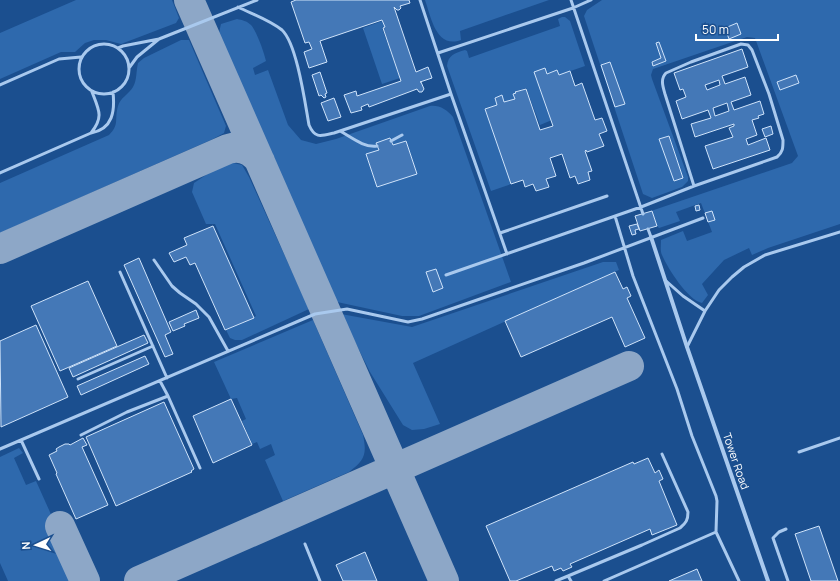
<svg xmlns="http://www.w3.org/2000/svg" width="840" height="581" font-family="Manrope,sans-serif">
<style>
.green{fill:#2e69ad}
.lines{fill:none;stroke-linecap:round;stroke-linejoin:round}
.taxiway{stroke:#8da7c7;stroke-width:30}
.building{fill:#4478b7;stroke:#cfe3fa;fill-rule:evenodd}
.service{stroke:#a9c9ee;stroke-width:3}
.minor{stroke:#a9c9ee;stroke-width:4}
.labels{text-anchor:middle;stroke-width:3;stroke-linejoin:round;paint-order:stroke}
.street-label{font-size:11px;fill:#fff;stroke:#1b4f8f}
</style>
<rect width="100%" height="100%" fill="#1b4f8f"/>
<path class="green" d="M76 0H172L179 18 176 23 121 44 106 40H94L85 43 75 52H61L0 79V33Z
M425 0H549L460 31 461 40C436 49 431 17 425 0Z
M602 0H840V224L768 248 752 255 749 248 724 260 702 284 708 295 702 303C688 300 668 269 662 255 660 251 661 245 661 240L683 231 687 241 712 232 701 203 676 212 680 221 659 228 657 226 651 211 792 163 798 156 755 38 747 37 653 69 651 75 652 79 688 177V181L682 187 652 198 643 194 584 16 587 10Z
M562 17H565L570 21 585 66 559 75 557 70 547 74 552 120 540 125 526 88 517 91 519 98 514 183 491 191 447 66C448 55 455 53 465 50L467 51 469 58 560 26 558 19Z
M237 19C242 20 247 21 251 25 257 32 264 52 266 61L253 68 255 75 268 70 288 125 301 140 316 144 336 139 430 106C440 105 447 110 453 117L511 282 419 316H402L337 302 219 33 221 24Z
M385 20 387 26 382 28 400 78 382 84 363 28Z
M181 40H189L226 126 224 133 213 139 0 233V183L109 135C120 124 114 120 118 106 120 98 129 94 133 87 137 80 136 71 138 63L144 58Z
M229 162 242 165 249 177 309 309 242 340H235L230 338 226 330 256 316 215 224H206L192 192 194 183 206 175Z
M603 262H616L619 270 413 363 440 424 424 429 412 430 403 425 370 372 341 314 412 327Z
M313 320 363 435C367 454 365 460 349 472L283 501 265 460 275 455 271 444 260 449 257 442 252 444 242 421 246 419 237 398 231 399 214 362Z
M19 448 23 453 14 458 26 485 36 481 81 581H8L0 563V457Z"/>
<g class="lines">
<path class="taxiway" d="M189 0 444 581
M0 249 228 149C241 145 252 150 260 161
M60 526 85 581
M139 581 629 366"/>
</g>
<path class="building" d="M296 0H409L410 3 400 6 401 8 399 10H397L394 7 416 72 428 67 432 78 420 82H421L424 89 422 92H419L417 89 369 107 368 104 361 107 362 110 351 113 344 95 356 91 357 96 401 81 383 28 385 27 382 20 320 41 327 62 309 68 304 52 312 49 309 42 305 43 291 2Z
M737 23 741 34 729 39 725 28Z
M659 42 666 61 653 66 652 62 661 58 656 43Z
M742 49 748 67 722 76 725 84 745 77 751 95 731 102 734 110 760 101 764 114 758 116 759 118 752 120 757 135 746 139 748 145 766 138 770 150 713 169 705 146 733 137 729 128 734 126V124L695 137 691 124 711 118 708 110 682 119 676 101 686 97 683 89 680 90 674 73ZM719 80 720 85 707 90 705 85ZM727 103 729 111 715 116 713 108Z
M610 62 625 104 615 107 601 65Z
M545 68 547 74 557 70 559 75 570 71 575 86 582 83 595 120 602 118 607 131 599 134 604 146 587 152 586 150 585 151 592 171 588 172 590 180 578 184 575 176 570 178 562 154 550 158 556 176 546 179 549 187 536 191 533 184 525 187 523 180 511 184 485 109 497 105 495 98 502 95 504 102 515 99 513 94 516 93 515 92 526 89 540 130 553 126 534 72Z
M320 72 327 93 325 94 326 97 324 98 321 95 319 96 312 75Z
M796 75 799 83 780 90 777 82Z
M334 98 341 117 328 121 321 103Z
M771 126 773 134 765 137 762 129Z
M669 136 683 178 674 181 659 139Z
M390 138 393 145 406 141 417 174 377 187 366 154 379 150 376 143Z
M699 205 700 210 696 211 695 206Z
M652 211 657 226 640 231 635 216Z
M712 211 715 220 708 222 705 213Z
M637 224 639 229 635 230 636 234 632 235 629 226Z
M213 226 254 318 225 330 195 263 190 265 186 257 174 262 169 253 187 245 184 238Z
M139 258 171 332 165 335 173 354 165 357 124 265Z
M436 269 443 288 433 292 426 272Z
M615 272 623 289 627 287 631 296 627 298 645 338 625 347 612 317 521 357 505 321Z
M88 281 117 346 60 371 31 306Z
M196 310 199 318 184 324 185 326 173 331 169 322Z
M36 325 68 397 1 427 0 341Z
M144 335 148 343 73 377 69 368Z
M145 356 149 364 81 395 77 386Z
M231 399 252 445 213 463 193 416Z
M164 402 194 469 191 471 192 472 116 506 86 437Z
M83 438 87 445 82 447 108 505 76 519 56 474 57 473 49 455 57 451 56 449 59 447 65 444H69L70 445Z
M648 458 655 473 659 470 663 479 659 481 677 525 652 535 650 529 570 564 572 567 563 571 561 568 554 571 552 566 516 581H510L486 526 633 462 634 464Z
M819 526 838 581H811L795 534Z
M365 552 377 581H343L336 565Z
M697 569 702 581H669Z"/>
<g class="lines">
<path class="service" d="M420 0 451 94 507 254
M571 0 643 214
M238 7C252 14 270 20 282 30 297 44 305 103 309 125 315 139 321 136 334 133L451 94
M79 69a25 25 0 1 1 50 0a25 25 0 1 1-50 0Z
M118 48 123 46 159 39
M438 53 573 8 591 0
M129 68 137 57 159 39 257 0
M0 85 59 59 81 57
M340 131C351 137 364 148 377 146
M91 133C104 117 99 110 92 92
M391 141 402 135
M0 173 91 133C113 129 115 111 113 92
M615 216 633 276 677 389 692 436 716 496 717 501 716 532
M648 229 651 237
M500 233 607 196
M154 260 172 286 180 293 196 304 209 317 228 351
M120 272 167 378
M446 275 641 207 694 186 777 157C783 152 783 148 783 140L769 94 752 50 748 45 741 44 691 62 666 73C660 79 663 87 665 94L694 186
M665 280 683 296 705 311
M687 347 705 311 719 290 732 277 744 267 765 255 840 232
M78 379 153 346
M160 381 168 396
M81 435 127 412 168 396 200 468
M21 440 39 479
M0 449 315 314 347 309 408 322 422 319 584 263 703 218
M799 452 840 438
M786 529 779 532 773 538 788 581
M305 544 320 581
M568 576 642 545 680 528C686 523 688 520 688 512L662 454
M556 581 568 576 571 581
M604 581 716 532 739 581"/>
<path class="minor" d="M651 237 687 347 768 581"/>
</g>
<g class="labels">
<g class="street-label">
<text transform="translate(736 461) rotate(71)" y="4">Tower Road</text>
</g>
</g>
<g transform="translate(36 545) rotate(266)" stroke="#1b4f8f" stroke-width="3" paint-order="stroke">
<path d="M0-3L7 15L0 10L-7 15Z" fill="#ffffff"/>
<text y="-6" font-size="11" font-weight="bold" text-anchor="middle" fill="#ffffff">N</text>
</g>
<path d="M696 34v6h82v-6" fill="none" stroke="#ffffff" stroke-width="2"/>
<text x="702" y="34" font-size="12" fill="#ffffff" stroke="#1b4f8f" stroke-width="3" paint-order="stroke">50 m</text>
</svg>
